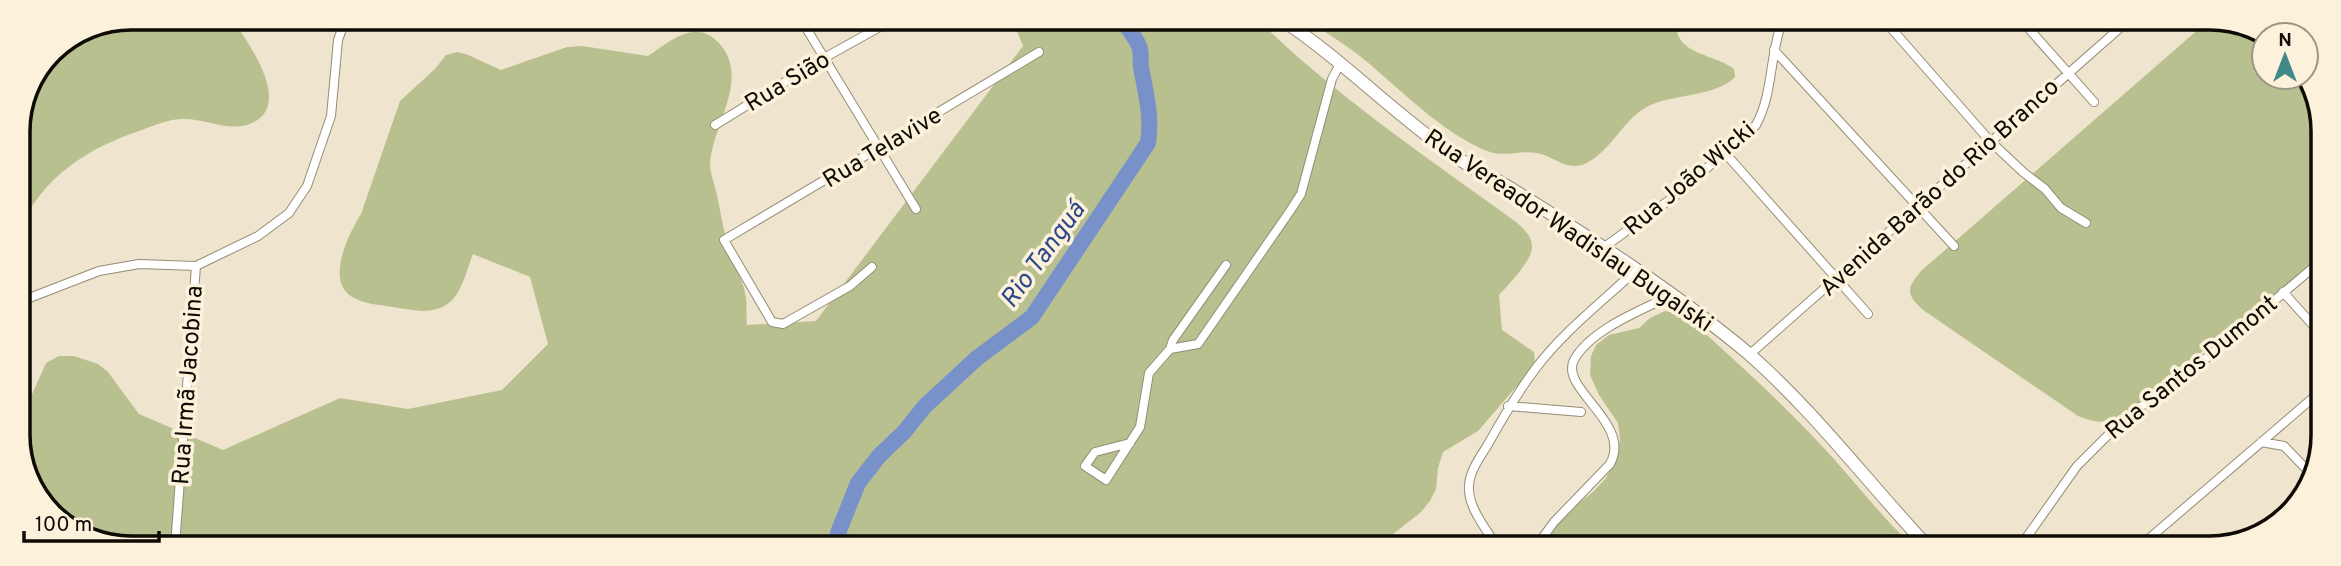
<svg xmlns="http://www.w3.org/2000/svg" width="2341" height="566" font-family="Overpass,sans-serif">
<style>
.green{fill:#b9c08f}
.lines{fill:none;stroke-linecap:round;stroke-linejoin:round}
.river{stroke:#7891c8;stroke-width:16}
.street-casing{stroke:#968c76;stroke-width:10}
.secondary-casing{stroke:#968c76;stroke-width:14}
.street{stroke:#fff;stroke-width:8}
.secondary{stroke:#fff;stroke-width:12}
.labels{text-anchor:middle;stroke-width:7;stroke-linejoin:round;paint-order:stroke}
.street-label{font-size:24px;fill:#0e0b04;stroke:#fcf1da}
.water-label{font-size:26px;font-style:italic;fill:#2c488b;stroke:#fcf1da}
.rim{fill:none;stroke:#0e0b04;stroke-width:3.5}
</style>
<rect width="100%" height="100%" fill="#efe4cd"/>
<path class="green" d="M131 18H231C246 39 291 100 256 121 234 135 206 118 183 119 169 119 155 125 142 130 87 148 42 177 18 232V124L51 50Z
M1012 18 1257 19C1335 96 1428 158 1516 222 1523 228 1531 235 1532 245 1534 259 1508 285 1499 295L1502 330 1534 352 1535 365 1478 431 1443 452 1438 468 1436 489 1430 501 1420 513 1384 541 1382 547 109 546 50 515 20 457V421L46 363 59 356H74L98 364 108 372 139 414 223 450 340 398 408 409 502 390 548 344 530 277 473 254C467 269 462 292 450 302 433 316 412 310 393 307 380 305 364 304 352 297 325 281 349 233 361 214L400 101 435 69 446 55 457 52 466 54 501 70 567 47 582 46 648 56C670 42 694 18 718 42 752 77 712 125 710 164 710 173 715 186 717 195 721 214 724 234 730 252 735 267 744 282 746 298 747 307 746 316 747 325L816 321 1023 46Z
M1304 19H1677C1671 55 1714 53 1734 69L1735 77C1715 98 1670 93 1645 108 1621 122 1609 155 1582 165 1565 170 1553 156 1537 153 1521 150 1506 157 1490 152 1445 136 1398 87 1361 57 1343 43 1324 31 1304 19Z
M2209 20H2232L2264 37V77H2304L2321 109V257L2126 412C2106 424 2099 424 2078 416L1923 310C1906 294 1906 289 1921 271Z
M1665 311 1678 313 1690 320C1736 361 1780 401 1822 446 1854 480 1880 516 1915 548H1536L1552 523 1593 492 1606 478 1618 452 1620 439 1618 423 1599 395 1590 375 1591 356 1596 345 1609 335 1639 328 1650 318Z"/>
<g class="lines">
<path class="river" d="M840 547 838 533 858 483 879 456 904 432 925 406 977 358 1032 317 1148 143C1152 114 1146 96 1141 67 1140 60 1142 53 1139 46 1135 36 1127 27 1121 19"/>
<defs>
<path id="street" d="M800 18 916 209
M1883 19 1990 141 2023 172 2045 189 2061 208 2086 223
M2021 20 2094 102
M1774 50 1954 246
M715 125 824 58 896 18
M1725 153 1868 314
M1603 248 1675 196 1756 125C1774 92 1769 54 1783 19
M872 267 850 286 783 324 772 322 724 240 1039 52
M2283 292 2321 334
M19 302 99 271 139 264 196 266 258 236 289 213 307 186 331 116 338 40 346 18
M1170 349 1173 340 1226 265
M1749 355 2129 20
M1508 406 1581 412
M2261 442 2284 446 2311 474
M1130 443 1095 452 1085 466 1106 480 1140 427 1149 373 1170 349 1198 344 1290 211 1301 194 1332 79 1340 64
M175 546 196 266
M1498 548C1487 530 1467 507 1469 485 1470 471 1480 457 1487 446 1502 419 1517 393 1536 368 1564 331 1602 302 1636 270
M1535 548 1554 522 1610 464C1633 423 1559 389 1574 360 1591 329 1642 310 1672 295
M2019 548 2077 466 2128 415 2178 382 2321 261
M2138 548 2321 391"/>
<path id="secondary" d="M1281 19C1343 60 1394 114 1455 156 1472 169 1492 177 1510 188 1592 239 1675 292 1749 354 1815 412 1869 484 1929 548"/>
</defs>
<use href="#street" class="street-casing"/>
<use href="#secondary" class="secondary-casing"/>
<use href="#street" class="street"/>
<use href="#secondary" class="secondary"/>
</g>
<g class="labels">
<g class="street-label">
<text transform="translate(787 81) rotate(-31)" y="8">Rua Sião</text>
<text transform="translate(882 147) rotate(-31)" y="8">Rua Telavive</text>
<text transform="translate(1689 178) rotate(-40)" y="8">Rua João Wicki</text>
<text transform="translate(1939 187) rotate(-42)" y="8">Avenida Barão do Rio Branco</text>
<text transform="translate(1569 230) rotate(34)" y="8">Rua Vereador Wadislau Bugalski</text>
<text transform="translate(2191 367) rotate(-39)" y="8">Rua Santos Dumont</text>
<text transform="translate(187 385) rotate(-86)" y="8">Rua Irmã Jacobina</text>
</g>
<g class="water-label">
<text transform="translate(1042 254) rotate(-54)" y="9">Rio Tanguá</text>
</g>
</g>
<path d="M0 0H2341V566H0ZM131 30H2210A101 101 0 0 1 2311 131V435A101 101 0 0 1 2210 536H131A101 101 0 0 1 30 435V131A101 101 0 0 1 131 30Z" fill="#fcf1da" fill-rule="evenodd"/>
<path class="rim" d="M131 30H2210A101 101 0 0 1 2311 131V435A101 101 0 0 1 2210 536H131A101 101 0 0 1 30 435V131A101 101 0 0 1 131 30Z"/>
<g transform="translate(2285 56)"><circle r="33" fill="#fcf1da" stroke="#9d9584" stroke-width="2"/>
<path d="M0-5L12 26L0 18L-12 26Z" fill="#418988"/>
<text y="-10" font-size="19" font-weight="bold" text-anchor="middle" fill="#0e0b04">N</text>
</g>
<path d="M24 531v10h135v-10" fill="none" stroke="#0e0b04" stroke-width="3.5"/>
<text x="35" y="531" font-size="21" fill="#0e0b04" stroke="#fcf1da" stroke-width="5" paint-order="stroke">100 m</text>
</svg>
